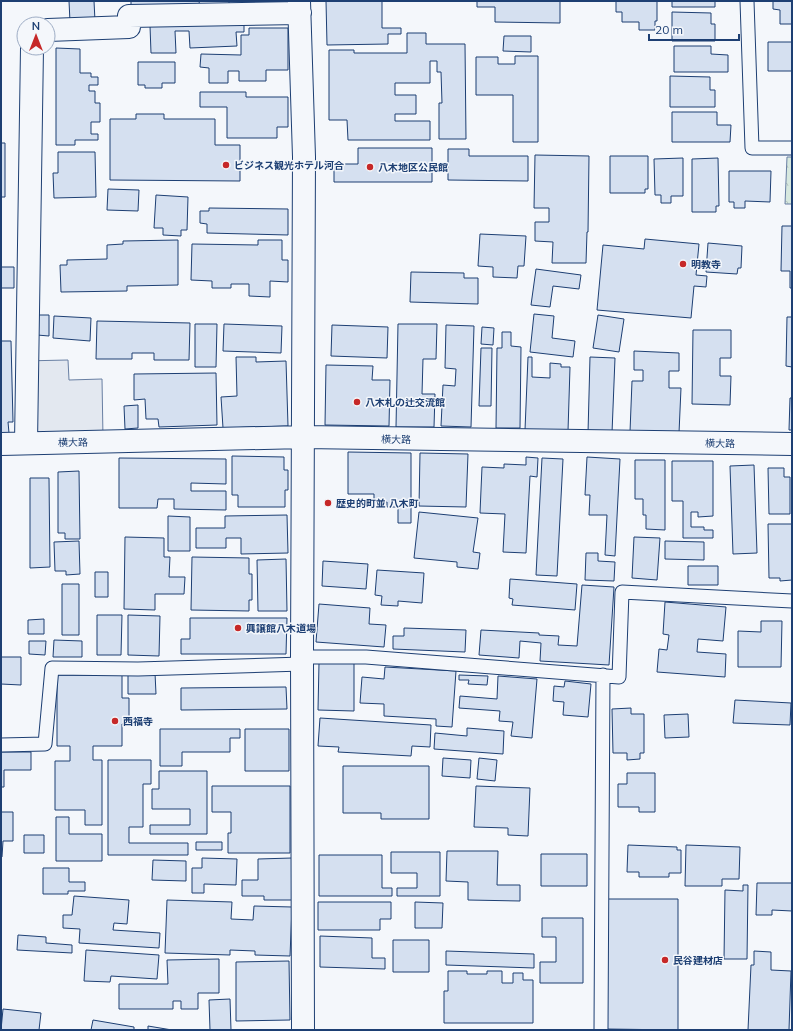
<svg xmlns="http://www.w3.org/2000/svg" width="793" height="1031" font-family="Mulish,'Noto Sans JP',sans-serif">
<style>
.park{fill:url(#park-crowns);stroke:#687fa3}
.parking{fill:#e3e8f0;stroke:#687fa3}
.building{fill:#d5e0f0;stroke:#1d3f73}
.lines{fill:none;stroke-linecap:round;stroke-linejoin:round}
.service-casing{stroke:#1d3f73;stroke-width:15}
.minor-casing{stroke:#1d3f73;stroke-width:24}
.service{stroke:#f4f7fb;stroke-width:13}
.minor{stroke:#f4f7fb;stroke-width:22}
.poi-dot{fill:#c62828;stroke:#f4f7fb;stroke-width:1.5}
.labels{text-anchor:middle;stroke-width:3;stroke-linejoin:round;paint-order:stroke}
.poi-label{font-size:10px;font-weight:bold;fill:#1d3f73;stroke:#f4f7fb;text-anchor:start}
.street-label{font-size:10px;fill:#1d3f73;stroke:#f4f7fb}
</style>
<defs>
<pattern id="park-crowns" width="20" height="18" patternUnits="userSpaceOnUse"><rect width="20" height="18" fill="#d7e8df"/><path d="M2 6a3 3 0 1 1 6 0M12 15a3 3 0 1 1 6 0" fill="none" stroke="#b8c8c3"/></pattern>
</defs>
<rect width="100%" height="100%" fill="#f4f7fb"/>
<path class="park" d="M787 157H792V204H785Z"/>
<path class="parking" d="M68 360 69 380 102 379 103 438 24 440 22 361Z"/>
<path class="building" d="M69 1H94L95 21 70 22Z
M131 1H199L200 8 131 9Z
M229 1H277V6H229Z
M326 1H382V28H401V34H388V44L327 45Z
M477 1H560V23L495 22V7H477Z
M616 1H657V21H655V30H639V22H622V12H616Z
M672 1H715V7H672Z
M773 1H792V24H780V10L773 9Z
M672 12 711 13V24H715V41H672Z
M244 23V32H236L237 46 190 48 189 31H175L176 53H151L150 26Z
M249 28H288V70H266V81H239V71H228V83H209V68L200 67 201 54 241 55V35H249Z
M407 33H426V44H465L466 139H439V103H442L441 72H437V61H430V83H395V95H416V114H395V121H430V140H348L347 120H329V50H354V53H407Z
M504 36H531V52L503 51Z
M768 42H792V71H768Z
M674 46H711V54L728 55V72H674Z
M56 48 80 49V73H91V77H98V85H89V91H95V103H100V122H91V134H98V140H75V145H56Z
M515 56H538V142H513V95H476V57H498V64H515Z
M138 62H175V83H162V88H145V85H138Z
M670 76 710 77V90H715V107H670Z
M200 92H246V97H288V127H277V138H227V107H200Z
M672 112H717V125H731L730 142H672Z
M136 114H164V119H215V145H240V181L110 180V119H136Z
M1 143H5V197H1Z
M358 148H432V182H334V164H358Z
M448 149H469V156H528V181L448 180Z
M58 152H95L96 197 54 198 53 173H58Z
M535 155 589 156 588 232H587L586 263H552L553 242 535 241V222H549V208H534Z
M610 156H648V189H645V193H610Z
M683 158V196H671V203H661V195H655L654 159Z
M718 158 719 206H716V212H692V159Z
M729 171H771L770 202 745 201V208H734V202H729Z
M108 189 139 190 138 211 107 210Z
M156 195 188 197 187 230H181V236L163 235V228H154Z
M209 208 288 209V235L207 233V224L200 223V211H209Z
M782 226H792V288H790V271H781Z
M480 234 526 236 524 266H518L517 278 493 277V267L478 266Z
M645 239 699 244 696 275 707 276 706 287 694 286 691 318 597 310 603 245 644 249Z
M178 240V285L127 286V291L61 292 60 265H67V260L107 259V245L123 244V241Z
M258 240H282V260H288V282L270 281V297L249 296V284H231V288H212V281L191 280 192 244 258 245Z
M708 243 742 246 741 268H738L737 274 706 272Z
M1 252V267H14V288H1Z
M536 269 581 275 579 289 553 286 550 307 531 305Z
M411 272 464 273V278H478V304L410 302Z
M534 314 554 316 552 338 575 341 573 357 530 352Z
M37 315H49V336L37 335Z
M598 315 624 319 619 352 593 348Z
M54 316 91 318 90 341 53 338Z
M787 317H792V367L786 366Z
M97 321 190 323 189 360H154V353H132V359H96Z
M195 324H217L216 367H195Z
M224 324 282 326 281 353 223 351Z
M398 324H437L436 359H423L422 394H435L434 427H396Z
M332 325 388 327 387 358 331 356Z
M446 325 474 326 471 427 441 426 443 385 455 386 456 369 445 368Z
M482 327 494 328 493 345 481 344Z
M693 330H731V358H720V376H731L730 405 692 404Z
M502 332H511V346L521 347 520 428H496L497 348H502Z
M1 341H11L13 422H8L9 433H1Z
M481 348H492L491 406H479Z
M634 351 679 353V371H669V388H681L679 433 630 432 632 381H643V370H634Z
M236 357H256V362L286 361 288 426 223 428 221 397 237 396Z
M528 357H532V377L550 378V363L561 364V367H570L568 431 525 430Z
M590 357 615 358 612 433H588Z
M326 365 373 366 372 380H390L389 426 325 425Z
M216 373 217 425 159 427 158 419H146L145 399 134 400V374Z
M790 398H792V430H789Z
M138 405V428L125 429 124 406Z
M348 452 411 453V523H398V507H387V502H374V494H348Z
M420 453 468 454 466 507 419 506Z
M232 456 284 457V470H288V490H285V507H238V495H232Z
M526 457 538 458 537 477 530 476 526 553 503 552 505 514 480 513 482 467 504 468V464L526 465Z
M587 457 620 459 615 556 605 555 607 515H589L590 495H585Z
M119 458 226 459V484L191 483V491H226V510L174 509V499H158L157 508H119Z
M542 458 563 459 557 576 536 575Z
M635 460H665V530L646 529V515H643V499H635Z
M672 461H713V516L698 517V512H691V527H704V530H713V538H683V501H672Z
M754 465 757 553 733 554 730 466Z
M768 468H784V477H790V514H769Z
M79 471 80 539H65V533H58V472Z
M30 478H49L50 567 30 568Z
M419 512 478 518 473 552 480 553 478 569 457 567V562L414 558Z
M287 515 288 553 241 554V538H226V548H196V528H225V516Z
M168 516 190 517V551H168Z
M768 524H792V580L780 581V578H769Z
M125 537 164 538V557H170L169 577H185L184 594H155V610L124 609Z
M634 537 660 538 657 580 632 578Z
M79 541 80 574 66 575V571H55L54 542Z
M665 541 704 542V560L665 559Z
M586 553H598V561L615 562 614 581 585 580Z
M192 557 249 558V574H252V600H249V611L191 610Z
M286 559 287 611H258L257 560Z
M323 561 368 564 366 589 322 586Z
M688 566H718V585H688Z
M377 570 424 573 422 603 398 601V606L381 605 382 596 375 595Z
M95 572H108V597H95Z
M510 579 577 584 575 610 512 605 513 599 509 598Z
M62 584H79V635H62Z
M582 585 614 587 609 665 540 661 541 643 520 641 519 658 479 655 481 630 539 633V635L559 636 558 645 577 646Z
M665 602 726 607 723 641 698 639 697 652 726 654 725 677 657 672 659 649 667 650 669 635 663 634Z
M319 604 370 608 369 624 386 625 384 647 316 642Z
M97 615H122L121 655H97Z
M128 615 160 616 159 656 128 655Z
M190 618H287L286 654H181V639H190Z
M44 619V634H28V620Z
M761 621H782L781 667H738V631L761 632Z
M404 628 466 630 465 652 393 649V636H404Z
M54 640 82 641V657H53Z
M29 641H46L45 655 29 654Z
M1 657H21V685L1 684Z
M319 663H354V711L318 710Z
M385 667 456 671 452 727 436 726V719L384 716V704L360 703 362 677 384 679Z
M155 673 156 694H128V674Z
M57 675H122V698H129V724H122V746H93V760H102V825H85V810H55V761H70V746H57Z
M459 675 488 676 487 685 468 684 469 680H459Z
M498 676 537 679 532 738 511 736 513 722 499 721 500 711 459 708 460 696 497 699Z
M565 681 591 684 588 717 563 715 564 702 553 701 554 686 564 687Z
M286 687 287 709 181 710V688Z
M735 700 791 703 790 725 733 723Z
M631 708V714H644V753H640V759L627 760V753H613L612 709Z
M688 714 689 737 665 738 664 715Z
M320 718 431 725 430 747 412 746 411 756 338 752 339 747 318 746Z
M467 728 504 731 503 754 434 749 435 733 467 736Z
M160 729H240V738H230V752H182V766H160Z
M245 729H289V771H245Z
M1 752H31V770H4V787H1Z
M443 758 471 760 470 778 442 776Z
M479 758 497 760 495 781 477 779Z
M108 760H151V784H143V827H129V843H188V855H108Z
M343 766H429V819H381V813H343Z
M159 771H207V834H150V825H190V809H152V789H159Z
M627 773H655V812H639V807H618V784H627Z
M212 786H290V853H228V833H231V812H212Z
M476 786 530 788 528 836 508 835V828L474 827Z
M1 801V812H13V841H3L2 857H1Z
M56 817H69V834H102V861H56Z
M24 835H44V853H24Z
M196 842H222V850H196Z
M628 845 677 847V850H681V873H669V877H639V872H627Z
M686 845 740 847 739 879H722V886H685Z
M447 851H498L497 885H520V901L468 900V882L446 881Z
M391 852H440V896H397V888H417V873H391Z
M541 854H587V886H541Z
M319 855H382V888H392V896H319Z
M202 858 237 859 236 885 204 884V893H192V868H202Z
M292 858V900H264V896H242V880H258V859Z
M153 860 186 861V881L152 880Z
M43 868H69V882H85V891H68V894H43Z
M757 883H792V911L772 910V915H756Z
M743 885H748L747 959H724L725 890 743 891Z
M74 896 129 900 127 924 114 923 113 930 160 933 159 948 79 943 80 929 63 928V915H72Z
M606 899H678V1030L606 1029Z
M167 900 232 902 231 919 253 920 254 906 292 907 290 956 255 955V951L230 950V955L165 953Z
M318 902H391V919H380V930H318Z
M415 902 443 903 442 928H415Z
M542 918H583V983H540V962H556V937H542Z
M18 935 46 937V943L72 945V953L17 950Z
M320 936 372 938V958H385V969L320 967Z
M393 940H429V972H393Z
M86 950 159 955 157 979 111 976 110 982 84 981Z
M446 951 534 954V968L446 965Z
M754 951 771 952V970L791 971 789 1030H748L751 965H754Z
M219 959V993H198V1009H181V1001H173V1009H119V984H168L167 960Z
M289 961 290 1020 236 1021V962Z
M448 971H467V974H487V971H502V983H513V973H523V980H533V1023H444V991H448Z
M230 999 231 1030H210L209 1000Z
M3 1009 41 1013 39 1030H1Z
M93 1020 134 1027V1030H91Z
M148 1026 172 1030H148Z"/>
<g class="lines">
<defs>
<path id="service" d="M747 1 752 148H792
M302 657H366L619 677 622 592 792 601
M1 745 45 744 52 668 138 669 302 664
M601 1030 603 675"/>
<path id="minor" d="M299 1 304 157 302 657 303 1030
M48 30 129 27V16L300 13
M26 443 32 48
M1 444 304 437 792 444"/>
</defs>
<use href="#service" class="service-casing"/>
<use href="#minor" class="minor-casing"/>
<use href="#service" class="service"/>
<use href="#minor" class="minor"/>
</g>
<g class="poi-dot">
<circle cx="226" cy="165" r="4"/>
<circle cx="370" cy="167" r="4"/>
<circle cx="683" cy="264" r="4"/>
<circle cx="357" cy="402" r="4"/>
<circle cx="328" cy="503" r="4"/>
<circle cx="238" cy="628" r="4"/>
<circle cx="115" cy="721" r="4"/>
<circle cx="665" cy="960" r="4"/>
</g>
<g class="labels">
<g class="poi-label">
<text x="234" y="169">ビジネス観光ホテル河合</text>
<text x="378" y="171">八木地区公民館</text>
<text x="691" y="268">明教寺</text>
<text x="365" y="406">八木札の辻交流館</text>
<text x="336" y="507">歴史的町並 八木町</text>
<text x="246" y="632">興譲館八木道場</text>
<text x="123" y="725">西福寺</text>
<text x="673" y="964">民谷建材店</text>
</g>
<g class="street-label">
<text transform="translate(396 439) rotate(1)" y="4">横大路</text>
<text transform="translate(73 442) rotate(-1)" y="4">横大路</text>
<text transform="translate(720 443) rotate(1)" y="4">横大路</text>
</g>
</g>
<rect width="793" height="1031" fill="none" stroke="#1d3f73" stroke-width="4"/>
<g transform="translate(36 36)"><circle r="19" fill="#f4f7fb" stroke="#9eadc5"/>
<path d="M0-3L7 15L0 10L-7 15Z" fill="#c62828"/>
<text y="-6" font-size="11" font-weight="bold" text-anchor="middle" fill="#1d3f73">N</text>
</g>
<path d="M649 34v6h90v-6" fill="none" stroke="#1d3f73" stroke-width="2"/>
<text x="655" y="34" font-size="12" fill="#1d3f73" stroke="#f4f7fb" stroke-width="3" paint-order="stroke">20 m</text>
</svg>
